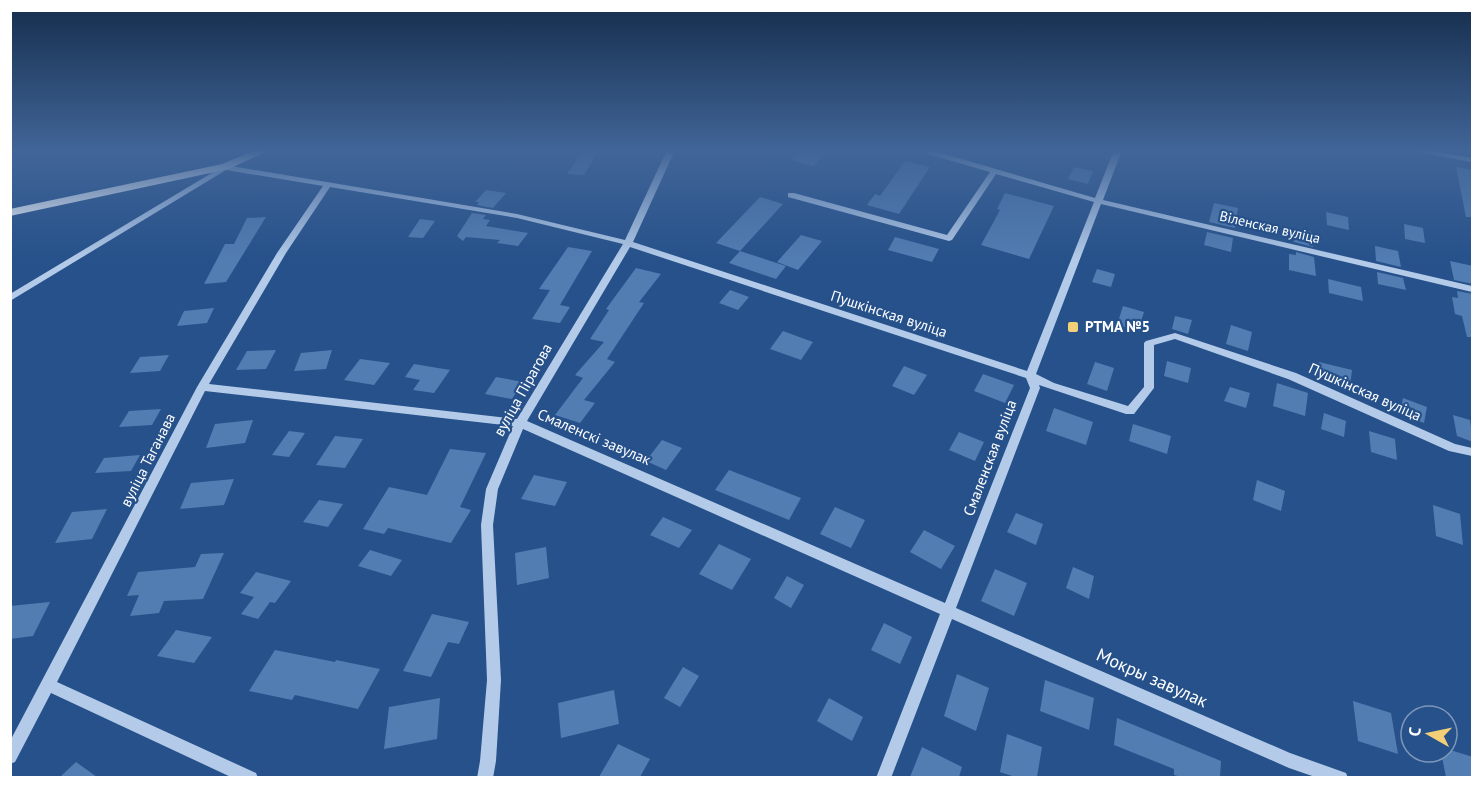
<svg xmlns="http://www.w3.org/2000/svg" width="1483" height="788" font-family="'PT Sans',sans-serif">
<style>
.building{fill:#527db2}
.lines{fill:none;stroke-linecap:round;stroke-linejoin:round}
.minor{fill:#b3cbe9;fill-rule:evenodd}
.major{fill:#f6f9fe;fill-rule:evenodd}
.poi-dot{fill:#f3d078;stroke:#26518a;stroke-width:2}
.labels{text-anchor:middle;stroke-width:4.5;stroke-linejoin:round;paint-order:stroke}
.far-street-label{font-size:14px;fill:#fff;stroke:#26518a}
.street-label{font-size:15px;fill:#fff;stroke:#26518a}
.poi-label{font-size:15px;font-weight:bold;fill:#fff;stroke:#26518a;text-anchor:start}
.near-street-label{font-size:18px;fill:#fff;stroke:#26518a}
</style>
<rect width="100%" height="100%" fill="#26518a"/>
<path class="building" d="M583 150H599L584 175 567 174Z
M801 150H829L813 166 791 160Z
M905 161 930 167 899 214 867 205 875 194 880 196Z
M1074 167 1093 171 1088 184 1068 179Z
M1456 167 1473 170V217H1466Z
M486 190 506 193 493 208 477 205 479 202H475Z
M1005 193 1054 206 1029 259 981 245 1000 210 997 209Z
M760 197 783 204 740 251 716 243Z
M1214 203 1238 208 1235 228 1209 222Z
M1326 212 1348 217 1349 230 1327 225Z
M472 213 486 215 483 219 490 220 486 226 528 233 518 246 497 243 500 240 466 237 463 241 457 236Z
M266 217 226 282 204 284 225 244H234L247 218Z
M420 219 435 221 423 238 408 237Z
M1404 224 1423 228 1425 243 1405 239Z
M1292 229 1312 232 1313 247 1294 242Z
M1207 232 1233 238 1231 252 1204 245Z
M801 235 822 241 798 270 777 262Z
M895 237 939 249 932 262 888 250Z
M1375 246 1398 251 1401 267 1376 261Z
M568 247 592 251 560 305 570 307 560 323 532 319 550 290 539 289Z
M740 251 786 266 776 279 729 263Z
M1296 252 1314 257 1316 276 1289 270V254L1296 255Z
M1450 261 1473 266V284L1454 280Z
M636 268 661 274 639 302 644 303 607 359 615 362 584 400 595 403 580 423 555 415 583 378 575 375 604 342 590 339 609 310 606 309Z
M1097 269 1115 274 1111 287 1092 282Z
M1377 272 1403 278 1406 290 1378 284Z
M1328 279 1361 287 1363 301 1329 293Z
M730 290 749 297 738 310 719 303Z
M1457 291 1473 294V337H1467L1462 316 1455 314 1452 297 1458 298Z
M1123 306 1144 312 1138 331 1117 325Z
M214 308 207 323 177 326 184 311Z
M1175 316 1192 320 1188 334 1172 329Z
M1231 325 1252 332 1248 351 1226 344Z
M783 331 813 342 801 360 770 349Z
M276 350 266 369 236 370 247 351Z
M332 350 326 369 294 371 301 353Z
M169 355 160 371 130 373 140 357Z
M360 359 390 363 374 385 344 380Z
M1167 361 1191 368 1188 383 1164 376Z
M1095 362 1114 368 1107 391 1087 384Z
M1319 362 1352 370 1350 386 1321 378Z
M414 364 450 370 434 393 413 390 420 380 405 377Z
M904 366 927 375 914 395 892 386Z
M983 374 1014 385 1005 403 974 391Z
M496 377 523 382 512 399 485 394Z
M1277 383 1308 393 1305 416 1273 406Z
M1230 387 1250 393 1246 408 1224 401Z
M1403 398 1427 407 1424 423 1400 414Z
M1054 408 1093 422 1086 445 1046 431Z
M161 409 152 425 119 427 129 411Z
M1324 413 1346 421 1344 437 1321 429Z
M1453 415 1470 420 1473 442 1457 436Z
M253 420 245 443 206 448 215 424Z
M1133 424 1171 436 1167 454 1129 441Z
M289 431 305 433 289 457 272 455Z
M1369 431 1395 439 1397 460 1371 452Z
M959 432 984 442 975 461 949 450Z
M335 436 363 439 345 468 316 465Z
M662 440 682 448 666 470 646 461Z
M450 449 486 453 460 507 471 510 451 543 388 528 384 534 363 529 389 487 427 495Z
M140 455 131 471 95 473 104 458Z
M729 470 801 498 789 520 715 490Z
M534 475 567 482 555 506 521 499Z
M234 479 224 505 180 509 191 483Z
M1257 480 1285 491 1281 511 1253 500Z
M319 500 343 504 328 527 303 522Z
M1433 505 1460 514 1463 545 1436 536Z
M835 507 865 520 851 548 820 534Z
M107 509 92 539 55 543 72 512Z
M1016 513 1043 524 1036 545 1007 532Z
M663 517 692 530 679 548 650 535Z
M924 530 955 546 941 569 910 552Z
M719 544 751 559 732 590 699 574Z
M546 547 549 578 517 585 515 553Z
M370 550 402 560 391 576 358 566Z
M224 553 203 599 164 601 159 613 130 616 139 595 127 596 138 572 195 567 201 554Z
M1073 567 1094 576 1089 599 1066 588Z
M995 569 1027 583 1014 616 981 601Z
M256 572 291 581 275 603 270 602 258 619 241 614 254 597 240 593Z
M787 576 804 585 791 608 774 598Z
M50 602 33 636 10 639V606Z
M432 614 469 622 459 644 448 642 431 677 403 671Z
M884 623 912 637 900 664 871 650Z
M176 630 212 637 194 663 157 656Z
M275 650 335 662 336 660 380 669 358 709 295 695 292 700 249 691Z
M683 667 699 676 680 707 664 698Z
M957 674 989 688 976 731 944 716Z
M1045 680 1094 698 1089 730 1040 711Z
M614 690 619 724 561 738 558 703Z
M440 698 437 739 384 749 389 707Z
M829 698 863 717 852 741 817 721Z
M1353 701 1391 713 1398 754 1358 741Z
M1117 718 1221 761 1220 777H1181L1174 775V769L1114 745Z
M1007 734 1042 747 1037 777H1015L1000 772Z
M618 744 650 759 640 777H599Z
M922 747 962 767 959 777H910Z
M1447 749 1473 757V777H1446L1441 752H1447Z
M76 762 97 777H60Z"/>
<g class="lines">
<path class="minor" d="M667 150H675L633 242 1027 371 1094 202 996 174 952 240 949 241 788 197V193H794L947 235 990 172 921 152 920 150H931L1095 198 1114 150H1122L1103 200 1472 286V292L1101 204 1036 374 1054 383 1128 406 1144 387V343L1146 341 1175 333 1178 334 1296 373 1455 444 1472 448V456L1449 451 1288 379 1175 339 1154 345V388L1134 414H1126L1039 385 1040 388 956 608 1290 753 1346 773 1348 778H1318L1289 768 952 619 891 778H876L940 614 523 429 498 489 493 525 501 680 496 761 493 778H477L480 761 487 680 481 525 486 489 513 426 205 391 57 682 256 773 258 778H233L51 693 15 762 10 764V741L197 387 277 253 323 186 226 170 10 301V294L225 165 517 214 625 240ZM330 187 517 218 623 244 517 419 209 384 286 253ZM630 247 1026 378 1030 388 945 603 527 421Z
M1413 150H1428L1472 158V162L1417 152Z"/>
<path class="major" d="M256 150H269L229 169 10 216V209L222 164Z"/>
</g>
<linearGradient id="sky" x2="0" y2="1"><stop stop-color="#152d4c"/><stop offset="0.58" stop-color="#416598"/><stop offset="1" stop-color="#416598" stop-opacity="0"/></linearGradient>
<rect width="1483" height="260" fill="url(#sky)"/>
<rect class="poi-dot" x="1067" y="321" width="12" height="12" rx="3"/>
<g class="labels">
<g class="far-street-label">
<text transform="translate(1270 227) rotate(13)" y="5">Віленская вуліца</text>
</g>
<g class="street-label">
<text transform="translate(889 314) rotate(18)" y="5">Пушкінская вуліца</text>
<text transform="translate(523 390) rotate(-61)" y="5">вуліца Пірагова</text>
<text transform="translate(1365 392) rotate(24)" y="5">Пушкінская вуліца</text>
<text transform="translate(594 437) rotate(23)" y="5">Смаленскі завулак</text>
<text transform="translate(990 458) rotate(-69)" y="5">Смаленская вуліца</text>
<text transform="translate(148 460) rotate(-63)" y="5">вуліца Таганава</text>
</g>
<g class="poi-label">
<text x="1085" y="332">РТМА №5</text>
</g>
<g class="near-street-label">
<text transform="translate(1152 678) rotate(24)" y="6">Мокры завулак</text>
</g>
</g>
<rect width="1483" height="788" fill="none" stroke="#ffffff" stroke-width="24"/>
<g transform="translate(1429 734) rotate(279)"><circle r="28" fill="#26518a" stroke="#7d97b9" stroke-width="1.5"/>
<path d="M0-4.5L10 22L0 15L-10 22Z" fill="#f3d078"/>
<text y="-9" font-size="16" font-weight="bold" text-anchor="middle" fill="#ffffff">С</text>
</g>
</svg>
